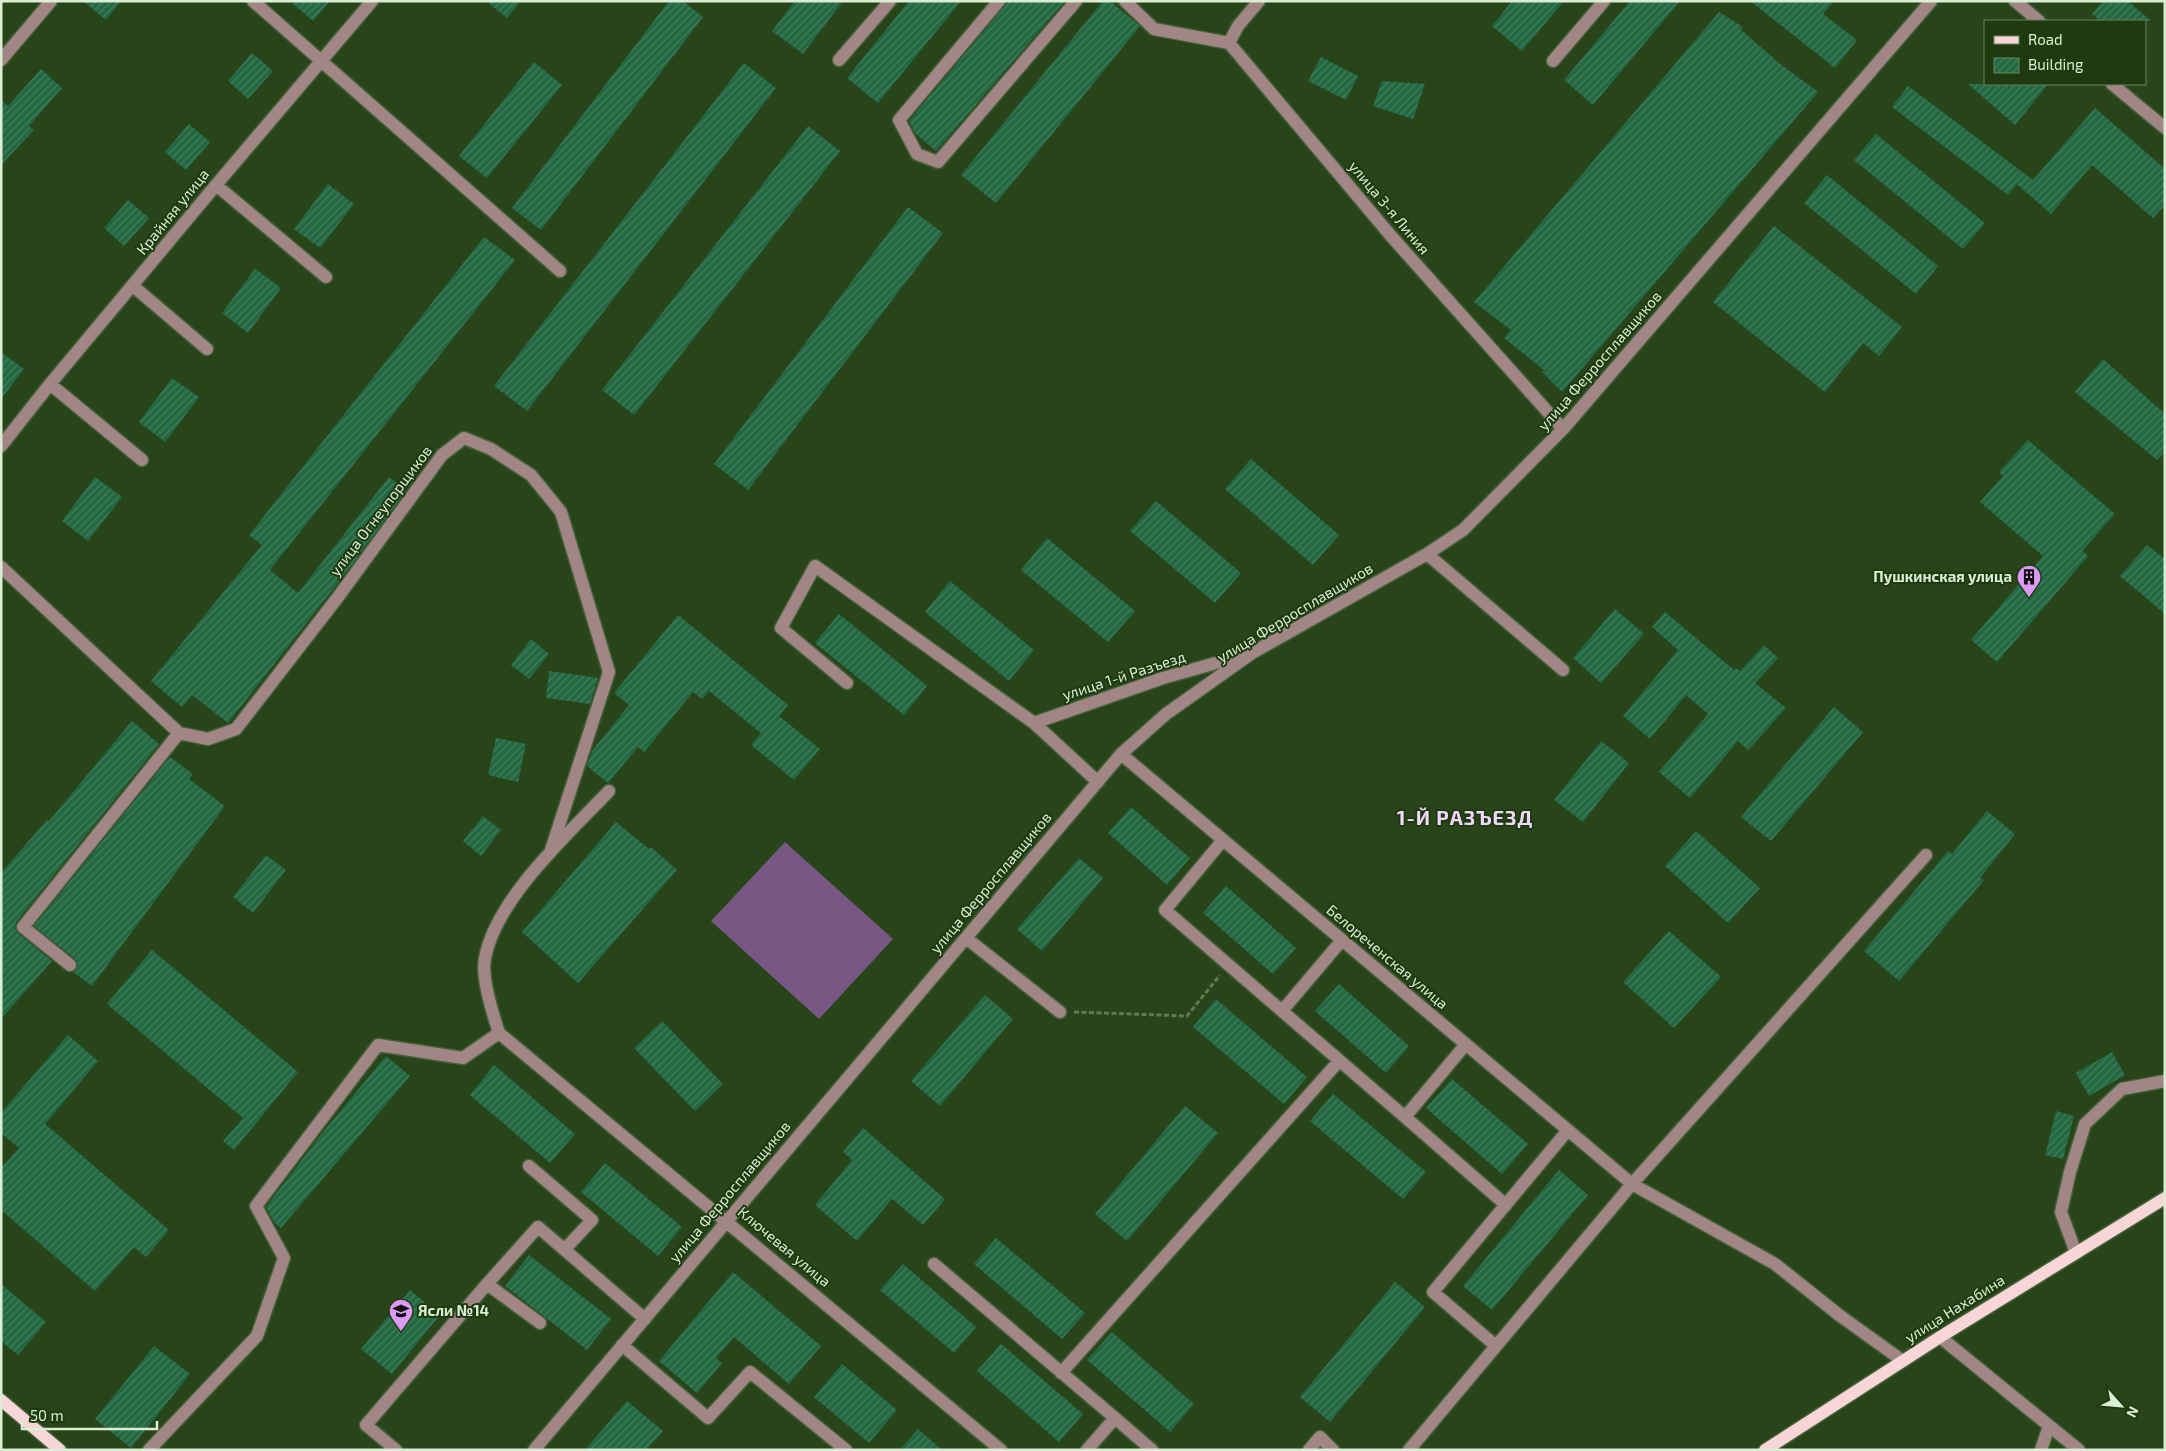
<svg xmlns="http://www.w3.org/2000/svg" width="2166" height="1451" font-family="'Exo 2',sans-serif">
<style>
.grass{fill:#785784}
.building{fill:url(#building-hatch)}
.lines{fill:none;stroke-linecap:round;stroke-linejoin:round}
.minor-casing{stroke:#456038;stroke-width:15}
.major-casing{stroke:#456038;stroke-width:15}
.path{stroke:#607a54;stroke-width:3;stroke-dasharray:5 2.5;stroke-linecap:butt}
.minor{stroke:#a28686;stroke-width:12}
.major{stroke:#f8d5d6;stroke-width:12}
.labels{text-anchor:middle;stroke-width:4;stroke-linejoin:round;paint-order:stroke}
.street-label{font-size:15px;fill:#dbedd4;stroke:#1e3a0f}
.poi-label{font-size:15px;font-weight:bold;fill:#dbedd4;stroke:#1e3a0f;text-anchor:end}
.district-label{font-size:20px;font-weight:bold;letter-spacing:1px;fill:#f2d6fd;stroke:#1e3a0f}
</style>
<defs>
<pattern id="building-hatch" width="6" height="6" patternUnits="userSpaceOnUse" patternTransform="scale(1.25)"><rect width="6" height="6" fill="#236843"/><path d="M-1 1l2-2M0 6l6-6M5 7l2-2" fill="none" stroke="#427e5d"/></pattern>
</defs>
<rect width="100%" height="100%" fill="#28451a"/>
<path class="grass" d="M785 842 893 939 819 1019 711 921Z"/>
<path class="building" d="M83 1H121L106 20Z
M290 1H330L313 21Z
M486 1H521L507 18Z
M669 1H683L703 17 541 230 512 208Z
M795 1H843L803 54 772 31Z
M909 1H961L878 103 847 78Z
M1009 1H1065L936 151 915 133 909 121Z
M1103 1H1110L1140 26 996 203 961 175Z
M1512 1H1564L1522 51 1492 26Z
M1630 1H1680L1593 105 1564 80Z
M1750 1H1834L1823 14 1857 40 1835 68Z
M2103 1H2128L2151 21H2100L2092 14Z
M1719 12 1743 27 1740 29 1779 63 1818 92 1562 392 1542 372 1544 370 1504 338 1511 330 1474 302Z
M252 53 273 71 248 99 228 81Z
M1321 57 1358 76 1346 100 1308 81Z
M534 62 562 85 487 178 459 156Z
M744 63 776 88 527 411 494 386Z
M41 69 62 88 29 126 34 130 1 165V100L8 106Z
M1382 81 1425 84 1413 119 1373 106Z
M1968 84H2048L2015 125Z
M1908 86 2033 180 2095 108 2165 169V205L2153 218 2092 165 2051 214 2017 184 2008 195 1892 107Z
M189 124 210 142 186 170 165 152Z
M808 126 840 151 634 415 602 390Z
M1876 134 1985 223 1963 249 1854 160Z
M1827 175 1938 266 1916 294 1804 203Z
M328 184 354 204 320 248 294 229Z
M128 200 149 218 124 246 104 228Z
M908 207 943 233 748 490 714 464Z
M1774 226 1902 327 1879 356 1863 343 1825 392 1713 302Z
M484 237 515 260 270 570 298 593 389 477 406 491 348 570 228 723 192 695 182 707 151 681 262 545 249 535Z
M255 269 281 288 248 333 222 313Z
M1 352 24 369 1 399Z
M2103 359 2165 414V452L2157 460 2075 392Z
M172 378 199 397 165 442 139 422Z
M2028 440 2115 514 2082 551 2088 556 1997 662 1971 640 2043 556 1980 502 2003 476 1999 472Z
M1251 459 1339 535 1313 565 1225 489Z
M95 477 122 497 88 541 62 521Z
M1156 501 1241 573 1215 603 1130 531Z
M1047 538 1135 611 1108 642 1021 570Z
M2147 545 2165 559V614L2120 576Z
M950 581 1034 650 1009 681 925 612Z
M1615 609 1644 634 1601 683 1573 658Z
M1665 612 1734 670 1736 668 1740 671 1764 645 1778 658 1755 683 1786 708 1748 750 1738 741 1690 798 1659 772 1708 714 1686 695 1650 739 1623 716 1678 650 1652 627Z
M839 614 927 686 904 715 815 643Z
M678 615 788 705 779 716 820 749 794 780 751 745 761 733 709 691 702 699 693 692 644 752 638 747 608 783 587 766 592 751 629 705 614 693Z
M531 639 549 654 529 679 511 665Z
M549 671 598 678 590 704 546 698Z
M1834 707 1863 732 1771 841 1741 817Z
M132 721 159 744 16 922 15 929 18 933 52 961 1 1019V873L47 820 49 821Z
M496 738 526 744 518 782 488 775Z
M1601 741 1629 763 1583 822 1554 800Z
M170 757 193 774 189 779 225 806 92 986 73 972 78 966 75 959 34 926Z
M1131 807 1190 858 1167 885 1108 833Z
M1987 811 2015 834 1980 878 1984 880 1899 981 1864 951 1948 851 1952 854Z
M483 816 501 830 481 856 463 841Z
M616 822 649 849 651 847 677 870 578 983 522 932Z
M1696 831 1760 888 1728 923 1665 866Z
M266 855 286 870 253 913 233 897Z
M1079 858 1103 878 1042 951 1017 929Z
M1226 886 1296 948 1273 974 1203 913Z
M1669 931 1721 977 1674 1028 1623 982Z
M152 950 298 1072 234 1150 223 1141 243 1118 107 1004Z
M1339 984 1409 1046 1386 1073 1315 1011Z
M985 995 1013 1019 940 1106 911 1081Z
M1216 999 1307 1077 1284 1104 1193 1027Z
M662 1021 723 1084 695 1111 634 1048Z
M68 1035 98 1061 45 1124 169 1230 146 1257 134 1247 95 1291 1 1210V1168L19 1148 1 1133V1113Z
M2112 1052 2125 1075 2089 1096 2076 1073Z
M386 1056 410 1076 281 1228 274 1222 266 1207 323 1132Z
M494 1065 575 1134 550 1163 470 1095Z
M1452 1079 1528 1144 1502 1174 1426 1108Z
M1333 1094 1426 1172 1403 1199 1310 1121Z
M1185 1106 1218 1133 1127 1241 1095 1214Z
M2056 1111 2074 1116 2063 1159 2045 1155Z
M863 1128 945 1199 923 1225 892 1199 857 1241 815 1205 852 1160 843 1152Z
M605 1163 682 1227 658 1256 581 1192Z
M1559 1170 1588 1195 1492 1310 1463 1286Z
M996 1238 1085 1313 1062 1339 974 1264Z
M529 1255 611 1319 587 1350 505 1286Z
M903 1264 976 1327 954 1353 880 1290Z
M733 1272 821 1346 789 1384 734 1337 716 1358 722 1363 697 1393 659 1361Z
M1395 1282 1425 1307 1330 1422 1300 1397Z
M1 1284 46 1322 18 1355 1 1341Z
M410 1290 440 1315 392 1374 361 1349Z
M1112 1332 1194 1404 1170 1432 1087 1360Z
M1001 1344 1083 1414 1059 1442 977 1371Z
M154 1346 190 1374 131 1448 95 1419Z
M842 1364 897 1410 869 1443 814 1397Z
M627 1401 663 1431 646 1450H585Z
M918 1429 942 1450H900Z"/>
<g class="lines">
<defs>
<path id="minor" d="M253 1 560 271
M999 1 899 120 917 154 938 162 1076 1
M1125 1 1154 29 1229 43
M1259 1 1238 26 1229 43 1391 236 1563 429
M2015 1 2039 21
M1 60 51 1
M839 60 890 1
M1553 61 1604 1
M2112 84 2165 128
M216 185 326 277
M133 286 207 349
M50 384 142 460
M1 446 50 384 216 185 372 1
M1427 554 1563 670
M1 567 179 733 208 739 236 729 338 597 442 455 464 438 491 449 531 475 561 512 609 672 550 853
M847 683 781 628 815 566 1034 723 1098 782
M1034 723 1163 678 1244 655
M1121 754 1632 1184 1775 1264 1839 1315 1903 1361
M1223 840 1165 910 1282 1011
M966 938 1060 1012
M1342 940 1282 1011 1405 1117 1466 1044
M70 965 23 927 179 733
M499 1033 1001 1450
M499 1033C493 1014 481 978 485 958 496 899 568 834 609 791
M1405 1117 1506 1205
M529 1166 592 1220 565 1249
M2076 1253 2061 1212 2070 1172 2085 1124 2122 1089 2165 1081
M934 1264 1115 1418 1087 1450
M540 1323 487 1284 538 1227 645 1319
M1940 1337 2079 1450
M622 1345 708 1418 750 1372 846 1450
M1496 1346 1433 1292 1568 1130
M1061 1373 1339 1061
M1115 1418 1152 1450
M149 1450 257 1336 284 1258 256 1206 378 1045 463 1058 499 1033
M396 1450 366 1425 487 1284
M534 1450 1121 754 1166 714 1252 653 1427 554 1463 530 1563 429 1931 1
M1309 1450 1320 1437 1333 1450
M1409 1450 1632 1184 1926 855
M2041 1450 2049 1426"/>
<path id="major" d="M1 1400 60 1450
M1765 1450 1940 1337 2165 1198"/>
</defs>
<use href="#minor" class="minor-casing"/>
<use href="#major" class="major-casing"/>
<path class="path" d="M1074 1012 1187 1016 1220 975"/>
<use href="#minor" class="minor"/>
<use href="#major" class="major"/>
</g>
<defs>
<symbol id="building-pin" viewBox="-11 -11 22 30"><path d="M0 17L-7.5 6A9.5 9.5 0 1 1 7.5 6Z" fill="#dc99f5" stroke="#1e3a0f"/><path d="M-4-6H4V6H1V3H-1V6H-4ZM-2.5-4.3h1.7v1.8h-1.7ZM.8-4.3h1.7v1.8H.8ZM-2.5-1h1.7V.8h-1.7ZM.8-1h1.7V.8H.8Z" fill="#111"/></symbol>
<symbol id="school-pin" viewBox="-11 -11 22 30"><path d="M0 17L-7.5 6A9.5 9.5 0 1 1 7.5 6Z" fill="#dc99f5" stroke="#1e3a0f"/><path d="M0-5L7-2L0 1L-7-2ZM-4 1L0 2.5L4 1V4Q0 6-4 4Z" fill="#111"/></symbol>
</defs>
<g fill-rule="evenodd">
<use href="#building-pin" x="2015" y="563" width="28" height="38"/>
<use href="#school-pin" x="387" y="1297" width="28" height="38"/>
</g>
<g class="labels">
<g class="street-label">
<text transform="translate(1389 208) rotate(50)" y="5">улица 3-я Линия</text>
<text transform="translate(173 212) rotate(-51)" y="5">Крайняя улица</text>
<text transform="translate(1600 361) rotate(-49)" y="5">улица Ферросплавщиков</text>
<text transform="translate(381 511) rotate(-53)" y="5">улица Огнеупорщиков</text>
<text transform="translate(1295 613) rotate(-31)" y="5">улица Ферросплавщиков</text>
<text transform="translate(1124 676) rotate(-18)" y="5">улица 1-й Разъезд</text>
<text transform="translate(991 883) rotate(-50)" y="5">улица Ферросплавщиков</text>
<text transform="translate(1387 957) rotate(40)" y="5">Белореченская улица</text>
<text transform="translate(730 1192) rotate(-50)" y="5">улица Ферросплавщиков</text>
<text transform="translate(784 1247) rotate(40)" y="5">Ключевая улица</text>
<text transform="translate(1955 1309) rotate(-32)" y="5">улица Нахабина</text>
</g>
<g class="poi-label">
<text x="2012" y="582">Пушкинская улица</text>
<text x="418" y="1316" text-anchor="start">Ясли №14</text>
</g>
<g class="district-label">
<text x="1465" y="825">1-Й РАЗЪЕЗД</text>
</g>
</g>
<rect width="2166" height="1451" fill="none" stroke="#dbedd4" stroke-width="5"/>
<rect x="1984" y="20" width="162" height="65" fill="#1e3a0f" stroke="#6a825e"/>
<rect x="1994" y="36" width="25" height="8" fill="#f8d5d6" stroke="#6a825e"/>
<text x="2028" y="45" font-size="15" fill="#dbedd4">Road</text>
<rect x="1994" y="58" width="25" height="15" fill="url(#building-hatch)" stroke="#6a825e"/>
<text x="2028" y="70" font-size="15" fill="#dbedd4">Building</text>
<g transform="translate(2121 1406) rotate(117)" stroke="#1e3a0f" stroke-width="4" paint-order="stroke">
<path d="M0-4L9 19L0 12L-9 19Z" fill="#dbedd4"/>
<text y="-8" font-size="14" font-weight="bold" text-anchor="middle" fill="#dbedd4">N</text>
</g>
<path d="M22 1421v8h135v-8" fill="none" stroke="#dbedd4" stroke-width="2.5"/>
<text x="30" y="1421" font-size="15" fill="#dbedd4" stroke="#1e3a0f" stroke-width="4" paint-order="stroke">50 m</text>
</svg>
